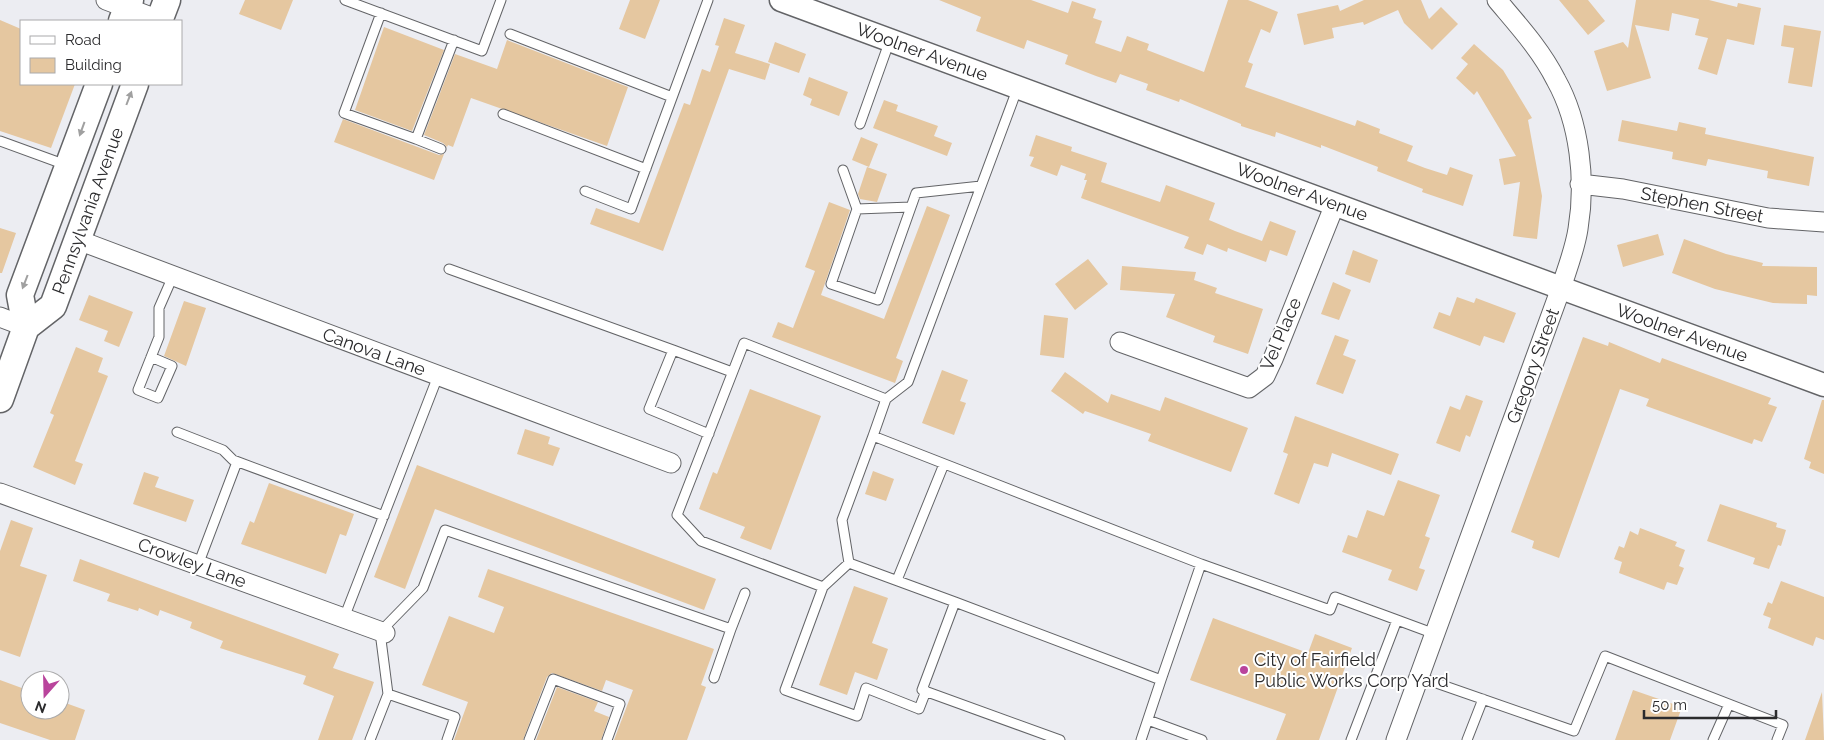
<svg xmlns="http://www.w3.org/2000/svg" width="1824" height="740" font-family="Raleway,sans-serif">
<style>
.building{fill:#e5c7a0}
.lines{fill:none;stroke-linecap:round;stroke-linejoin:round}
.service-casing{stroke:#636467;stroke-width:11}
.minor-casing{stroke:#636467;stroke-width:21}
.tertiary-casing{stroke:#636467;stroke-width:25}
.secondary-casing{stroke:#636467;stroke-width:29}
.service{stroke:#fff;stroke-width:9}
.minor{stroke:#fff;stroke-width:19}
.tertiary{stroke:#fff;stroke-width:22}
.secondary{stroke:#fff;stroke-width:26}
.oneway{fill:#a0a0a0}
.poi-dot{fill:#b9449c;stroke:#fff;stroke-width:2}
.labels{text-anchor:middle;stroke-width:4;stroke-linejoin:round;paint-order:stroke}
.street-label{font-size:18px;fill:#2b2b2d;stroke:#fff}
.poi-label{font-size:18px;fill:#2b2b2d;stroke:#fff;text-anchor:start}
</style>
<rect width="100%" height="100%" fill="#ecedf2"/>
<path class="building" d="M245 0H293L281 30 239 14Z
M630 0H660L645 39 619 29Z
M939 0H1031L1068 13 1072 1 1096 9 1093 18 1102 21 1095 43 1121 52 1127 36 1149 44 1147 50 1204 72 1228 0H1248L1278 12 1270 33 1261 29 1248 62 1253 64 1245 87 1355 126 1357 120 1380 129 1379 133 1413 146 1407 161 1425 168 1447 175 1450 167 1473 175 1463 206 1422 192 1423 189 1377 171 1378 167 1321 145V148L1276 132 1275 137 1241 126V124L1180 99 1179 102 1146 90 1148 84 1120 74 1116 83 1096 76 1065 64 1068 55 1027 40 1024 49 976 31 981 17Z
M1364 0H1421L1429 19 1441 7 1458 24 1432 50 1404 23 1398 10 1364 25 1363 22 1332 28 1334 38 1304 45 1297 14 1338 5 1340 11Z
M1559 0H1588L1605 21 1588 35Z
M1636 0H1709L1737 7 1738 3 1761 8 1754 45 1727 39 1717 75 1698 69 1708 38 1695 35 1699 19 1672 13 1669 31 1635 25 1651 78 1607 91 1594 51 1623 42 1628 48Z
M724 18 745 25 735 53 770 64 765 80 729 69 663 251 590 224 596 208 639 223 684 103 690 105 702 69 710 72 719 46 715 45Z
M0 20 21 29V84H75L51 148 0 131Z
M1784 25 1821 31 1812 87 1788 83 1794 48 1781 46Z
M384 27 444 50 412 131 355 110Z
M507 40 628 87 607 146 471 98 453 147 448 145 447 147 443 143 424 135 455 54 497 69Z
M775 42 806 54 799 73 768 62Z
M1474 44 1503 70 1532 118 1528 120 1542 196 1537 239 1513 236 1520 182 1504 185 1499 159 1516 156 1477 91 1474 95 1456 78 1468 64 1461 58Z
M809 77 848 92 839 116 810 105 812 99 803 95Z
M884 100 898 105 896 111 938 126 934 136 952 143 947 156 873 128Z
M343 119 439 155 444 154 434 180 334 142Z
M1622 120 1677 131 1679 122 1706 128 1705 134 1814 157 1809 186 1767 178 1768 171 1708 159 1706 166 1672 159 1673 152 1618 141Z
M1036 135 1072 147 1071 151 1107 163 1101 182 1160 202 1166 185 1215 203 1209 220 1235 231 1262 241 1270 221 1296 231 1287 256 1270 250 1266 262 1228 248 1227 252 1207 244 1203 255 1184 248 1189 237 1081 198 1087 180H1084L1086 174 1061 165 1057 176 1030 166 1034 157 1029 156Z
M861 137 878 144 869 167 852 160Z
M867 167 887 174 877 202 860 199 858 194Z
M829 202 850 210 821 295 884 319 927 206 950 215 896 358 903 361 895 383 772 337 778 322 793 328 815 271 805 267Z
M0 228 16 233 2 273H0Z
M1658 234 1664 255 1623 267 1617 245Z
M1684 239 1726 254 1763 263 1762 266 1817 267V296L1807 295V304L1773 303 1715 289 1672 273Z
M1353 250 1378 260 1370 283 1345 274Z
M1088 259 1108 284 1075 310 1055 284Z
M1122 266 1196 272 1194 280 1217 288 1215 293 1263 309 1248 354 1213 342 1215 336 1166 317 1175 294 1120 290Z
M1333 282 1351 290 1339 320 1321 314Z
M89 295 133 312 119 347 104 341 108 331 79 320Z
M1457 297 1474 303 1476 298 1516 313 1504 343 1484 336 1480 346 1433 328 1439 312 1450 316Z
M184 301 206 308 186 366 164 356Z
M1044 315 1068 318 1064 358 1040 355Z
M1335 335 1349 340 1343 355 1356 360 1343 394 1316 384Z
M1583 337 1608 346 1609 342 1660 363 1662 358 1771 398 1768 404 1777 407 1762 442 1754 439 1752 444 1646 406 1649 399 1620 389 1559 558 1532 548 1534 541 1511 532Z
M76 347 103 358 98 372 108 376 75 461 83 464 75 485 33 467 54 415 50 413Z
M942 370 968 380 960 401 966 403 954 435 922 423Z
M1065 372 1108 403 1111 394 1160 411 1165 397 1248 428 1231 472 1148 441 1151 434 1085 411 1083 414 1051 391Z
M750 389 821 416 771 550 740 538 745 527 699 509 713 472 717 474Z
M1466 395 1483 401 1470 437 1466 435 1460 452 1436 443 1450 406 1460 410Z
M1822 400H1824V474L1809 468 1811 462 1804 459Z
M1295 416 1399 454 1391 475 1332 453 1328 467 1314 463 1299 504 1274 494 1288 454 1283 452Z
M525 429 550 437 548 444 560 448 553 466 517 454Z
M417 465 716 579 704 610 435 509 405 589 374 577Z
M873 471 894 479 886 501 865 494Z
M144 472 159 477 155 487 194 500 186 522 133 504Z
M1398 480 1440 495 1425 536 1430 538 1419 568 1425 570 1417 591 1388 580 1392 570 1342 552 1348 535 1357 538 1367 510 1384 516Z
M269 483 354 514 346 536 340 534 326 574 241 544 250 521 254 523Z
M1720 504 1777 523 1776 527 1786 530 1781 546 1778 545 1769 569 1753 564 1755 558 1707 541Z
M11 520 33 528 20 566 47 575 20 657 0 650V551Z
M1640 528 1677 542 1675 546 1685 550 1679 566 1684 568 1677 585 1667 582 1664 590 1619 573 1622 562 1614 559 1619 546 1624 548 1630 531 1638 535Z
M80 559 339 654 333 668 374 682 352 740H318L334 696 303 684 306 676 220 648 223 641 190 628 192 622 160 610 158 616 139 608 138 611 107 601 110 594 73 581Z
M488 569 714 649 701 685 706 687 687 740H614L633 690 606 680 602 691 552 673 547 677 523 740H454L468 702 422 685 449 616 494 633 504 607 478 597Z
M1781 581 1824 597V640L1816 637 1813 646 1768 628 1771 618 1763 615 1768 602 1772 604Z
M854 586 888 598 872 643 888 649 877 680 855 672 847 695 819 685Z
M1213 618 1308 653 1315 634 1352 648 1319 740H1276L1286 714 1190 680Z
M0 680 30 691V710H60V701L85 710 75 740H50L0 723Z
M557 687 598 702 594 711 609 717 601 740H536Z
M1633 690 1682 707 1670 740H1615Z
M1822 692 1824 740H1805Z"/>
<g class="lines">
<defs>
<path id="service" d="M345 0 482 51 501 0
M381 13 344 113 416 139 454 40
M510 34 672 97
M503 114 646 169
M860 124 890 40
M416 139 441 149
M0 141 66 165
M843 170 857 209 831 284 878 300 916 193 981 186
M585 191 631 209 708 0
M857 209 911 207
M449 269 673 350
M151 357 172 366 158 398 138 390 159 337V308L173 276
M886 399 908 382 1018 87
M177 432 223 450 233 460 384 516
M709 434 649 409 673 350 732 372
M849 563 842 520 873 436
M1201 564 1330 610 1335 597 1435 634
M198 565 237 462
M897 580 944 464
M823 587 849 563 955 602
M344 618 438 376
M731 629 745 593
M1419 677 1574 731 1605 656 1783 725 1777 740
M926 691 919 709 866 688 857 716 785 690 823 587 701 541 677 515 744 343 886 399 873 436 1201 564 1161 680 955 602 922 690 1060 740
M388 694 455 717 447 740
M1148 720 1202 740
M370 740 388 694 380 632 423 588 445 530 731 629 714 678
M529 740 553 679 620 704 607 740
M1141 740 1161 680
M1351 740 1397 620
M1467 740 1483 699
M1713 740 1729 704"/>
<path id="minor" d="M106 0 159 20
M1580 184 1623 189 1768 218 1824 222
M78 240 671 463
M0 317 26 327
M1120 342 1249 388 1265 376 1273 359 1335 204
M0 493 385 633
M1396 740 1561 288C1567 269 1575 249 1578 229 1586 181 1580 123 1556 80 1541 50 1518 25 1497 0"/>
<path id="tertiary" d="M781 0 1824 385"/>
<path id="secondary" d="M122 21 130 0
M159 21 167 0
M26 327 53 306 135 84
M0 399 26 327 20 295 99 84"/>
</defs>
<use href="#service" class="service-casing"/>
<use href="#minor" class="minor-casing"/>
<use href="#tertiary" class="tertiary-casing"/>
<use href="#secondary" class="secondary-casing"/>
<use href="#service" class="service"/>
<use href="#minor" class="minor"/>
<use href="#tertiary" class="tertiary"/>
<use href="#secondary" class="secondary"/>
</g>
<defs><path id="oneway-solid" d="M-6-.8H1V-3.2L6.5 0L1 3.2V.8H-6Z" transform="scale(1.25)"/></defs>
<g class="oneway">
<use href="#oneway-solid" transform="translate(129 98) rotate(-69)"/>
<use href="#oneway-solid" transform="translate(82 129) rotate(110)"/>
<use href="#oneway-solid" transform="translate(25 282) rotate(111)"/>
</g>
<circle class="poi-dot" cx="1244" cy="670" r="5"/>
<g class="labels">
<g class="street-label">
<text transform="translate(922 52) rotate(20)" y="6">Woolner Avenue</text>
<text transform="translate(1302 192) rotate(20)" y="6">Woolner Avenue</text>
<text transform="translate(1702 205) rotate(11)" y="6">Stephen Street</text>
<text transform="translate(88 211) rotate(-70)" y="6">Pennsylvania Avenue</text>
<text transform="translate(1682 333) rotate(20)" y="6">Woolner Avenue</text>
<text transform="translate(1281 334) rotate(-67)" y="6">Vel Place</text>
<text transform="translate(374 352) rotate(20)" y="6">Canova Lane</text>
<text transform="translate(1533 366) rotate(-70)" y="6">Gregory Street</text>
<text transform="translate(192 563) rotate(20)" y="6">Crowley Lane</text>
</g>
<g class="poi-label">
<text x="1254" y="666">City of Fairfield<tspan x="1254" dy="21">Public Works Corp Yard</tspan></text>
</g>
</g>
<rect x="20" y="20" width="162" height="65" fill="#ffffff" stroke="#aaaaab"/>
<rect x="30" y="36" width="25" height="8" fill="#ffffff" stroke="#aaaaab"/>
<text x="65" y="45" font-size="15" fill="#2b2b2d">Road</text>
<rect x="30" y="58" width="25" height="15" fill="#e5c7a0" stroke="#aaaaab"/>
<text x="65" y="70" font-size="15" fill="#2b2b2d">Building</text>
<g transform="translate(45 695) rotate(200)"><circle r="24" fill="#ffffff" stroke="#aaaaab"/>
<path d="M0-4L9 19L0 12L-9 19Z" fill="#b9449c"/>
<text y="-8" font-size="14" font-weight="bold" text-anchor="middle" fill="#2b2b2d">N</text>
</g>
<path d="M1644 710v8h132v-8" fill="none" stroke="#2b2b2d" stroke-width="2.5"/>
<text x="1652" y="710" font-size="15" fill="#2b2b2d" stroke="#ffffff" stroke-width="4" paint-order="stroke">50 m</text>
</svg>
